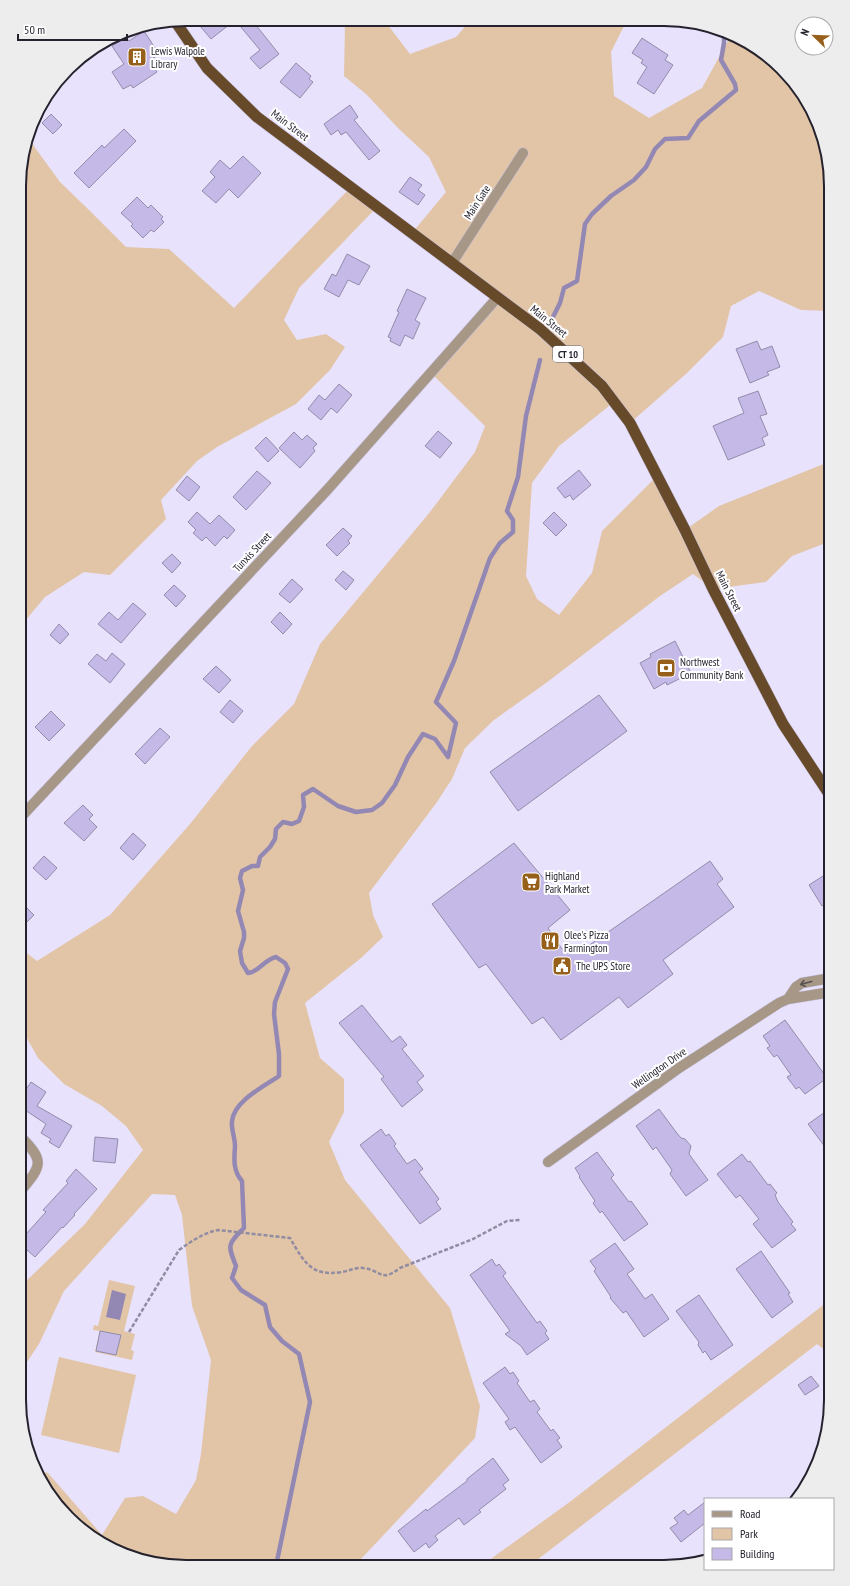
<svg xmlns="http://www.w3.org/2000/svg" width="850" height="1586" font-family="'PT Sans Narrow',sans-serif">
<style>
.green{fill:#e2c5a7}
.water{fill:#9388b4}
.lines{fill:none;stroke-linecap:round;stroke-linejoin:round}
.stream{stroke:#9388b4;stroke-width:4.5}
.building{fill:#c4b9e7;stroke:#938caa}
.minor-casing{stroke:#c5bfd8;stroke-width:11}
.trunk-casing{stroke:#c5bfd8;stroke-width:12}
.path{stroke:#918ca1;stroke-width:2.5;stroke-dasharray:4 2;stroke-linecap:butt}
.minor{stroke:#a79787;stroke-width:10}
.trunk{stroke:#664a2a;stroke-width:11}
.oneway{stroke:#595152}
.labels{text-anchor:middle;stroke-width:4;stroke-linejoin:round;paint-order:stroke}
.shield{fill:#fff;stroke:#66646d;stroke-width:1}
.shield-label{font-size:10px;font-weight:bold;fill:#25222e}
.poi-label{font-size:11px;fill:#25222e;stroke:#fff;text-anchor:start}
.street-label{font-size:11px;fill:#25222e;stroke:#fff}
.rim{fill:none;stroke:#25222e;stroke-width:2}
</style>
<rect width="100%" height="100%" fill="#e8e2fd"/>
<path class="green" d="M350 20H384L410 54 456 37 470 21 626 22 611 52 614 96 649 118 702 88 729 39 695 22 738 36 774 60 803 93 822 132 831 186V311L801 310 759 291 731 306 723 337 687 373 630 423 614 402 559 446 532 483 526 576 537 599 559 615 592 573 602 531 657 476 685 530 719 506 831 461V541L792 556 766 582 713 589 693 574 660 596 546 683 494 720 465 748 452 779 437 802 369 893 373 915 383 937 361 958 305 1003 320 1058 344 1079V1112L329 1142 345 1180 450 1308 480 1406 475 1438 361 1559 364 1566H164L122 1554 84 1532 47 1493 36 1470 48 1473 102 1535 125 1498 143 1496 176 1514 196 1480 201 1454 211 1360 192 1306 182 1215 175 1195 152 1194 64 1291 39 1344 19 1374V1288L85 1224 143 1150 126 1126 102 1106 64 1084 38 1058 19 1024 20 948 37 961 110 915 190 824 252 746 294 704 320 644 430 512 475 452 485 426 431 373 497 298 412 233 446 192 429 157 399 129 366 94 344 76 345 23Z
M28 138 60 182 89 210 126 247 169 249 234 308 351 187 377 207 299 288 284 320 297 340 326 334 345 347 330 370 296 404 217 447 197 461 161 500 166 519 110 575 84 572 45 597 20 627V164Z
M109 1280 135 1286 124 1331 135 1334 131 1350 134 1351 132 1360 95 1352 100 1331 93 1330 94 1325 98 1326Z
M831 1299V1355L817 1344 528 1567 481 1566 571 1501Z
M59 1357 136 1375 119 1453 41 1435Z"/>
<path class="water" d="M112 1290 126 1294 120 1320 106 1317Z"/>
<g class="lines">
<path class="stream" d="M553 317 560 303 564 288 577 281 585 224 592 214 611 196 634 180 646 167 655 149 665 139 688 138 699 121 736 90 735 84 721 60 724 43V31
M276 1566 310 1402 299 1354 282 1341 270 1327 265 1305 241 1290 232 1278 236 1266C227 1244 228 1244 244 1228L242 1181C233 1171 234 1159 235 1146 235 1138 231 1129 232 1121 234 1101 263 1087 279 1076V1054L274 1014 275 1002 288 969 285 963 276 957C265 959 259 972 248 973L242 963 240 951 244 938V932L238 911 243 890 240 878 242 871 252 866H258L260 857 270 847 275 839 276 829 283 822 292 824 299 821 304 807 303 795 313 789 338 806 356 812 372 810 382 803 395 785 408 757 423 734 435 739 448 757 456 723 436 702 454 661 490 558 500 543 513 532V520L507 511 518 477 526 416 540 360"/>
</g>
<path class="building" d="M194 19H251L279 54 260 69 250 58 260 50 235 20 211 39Z
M144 31 159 54 150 61 157 72 133 88 131 85 123 89 112 72 124 64 112 46 126 37 129 41Z
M642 38 668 55 665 60 673 65 654 94 637 83 647 67 641 63 643 60 632 53Z
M296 63 311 76 309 79 313 82 300 98 280 82Z
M350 105 358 117 354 120 380 151 369 160 346 132 341 135 338 130 331 135 324 124Z
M51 114 62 125 53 134 42 123Z
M124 129 136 141 89 188 74 173 102 145 104 148Z
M243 156 261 173 238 198 229 189 216 203 202 191 215 177 210 172 220 160 230 169Z
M410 177 422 185 418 190 425 195 418 205 399 192Z
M137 197 148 208 151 205 163 217 161 219 164 222 154 232 151 230 143 238 131 226 133 224 121 213Z
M347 254 370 266 359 285 348 280 339 297 324 289 332 274 336 276Z
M407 289 426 298 415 320 420 323 413 339 405 335 400 346 390 341 391 338 388 337 399 312 397 311Z
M757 341 761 350 772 346 780 367 767 372 769 375 750 383 736 349Z
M339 384 352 395 337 413 331 408 321 420 308 409 319 395 325 400Z
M758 391 767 414 760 416 768 435 762 438 765 445 728 460 713 426 744 413 738 398Z
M438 431 452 443 440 458 425 446Z
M294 432 302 440 307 435 317 444 313 448 315 451 300 468 279 448Z
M266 437 279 451 268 462 255 448Z
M579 470 591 485 573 500 570 495 565 498 557 488Z
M257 471 271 483 246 510 233 497Z
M187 476 200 487 189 501 176 490Z
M197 512 210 524 219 515 235 530 227 539 224 536 215 546 206 537 202 541 193 533 196 530 188 522Z
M554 512 567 525 556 536 543 523Z
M343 528 352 536 348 541 350 543 337 556 326 545Z
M172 554 181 563 172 573 162 563Z
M343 571 354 580 346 590 335 580Z
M292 579 303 589 290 603 279 594Z
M174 585 186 596 176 607 164 595Z
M133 603 146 614 121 643 98 624 109 612 118 620Z
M280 612 292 624 283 634 271 622Z
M59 624 69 634 60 644 50 635Z
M675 641 691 673 667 685 666 682 654 689 640 663 651 657 650 654Z
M112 653 125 664 110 683 88 664 97 654 106 661Z
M216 666 231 680 219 693 203 679Z
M599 695 627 731 518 811 490 772Z
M230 700 243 711 233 723 220 712Z
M51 711 65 725 49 741 35 727Z
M160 728 170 737 145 764 135 754Z
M83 805 93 815 89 819 97 827 84 841 64 823Z
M133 833 146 845 133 860 120 848Z
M514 843 570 910 548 928 562 949 578 953 710 861 723 879 717 884 734 907 663 960 673 974 628 1008 619 997 561 1040 543 1017 532 1024 486 964 479 968 432 904Z
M44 856 57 868 46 880 33 868Z
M823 876 831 889V900L822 906 809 885Z
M20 901 34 915 20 929Z
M362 1005 392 1042 400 1036 407 1045 402 1049 424 1076 417 1082 423 1090 402 1107 381 1079 384 1077 339 1023Z
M785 1020 827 1078 805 1094 799 1087 796 1089 787 1077 791 1075 777 1055 774 1057 767 1048 770 1046 763 1036Z
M31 1082 46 1092 37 1106 72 1126 59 1148 49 1142 51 1139 41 1133 46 1124 19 1106V1100Z
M831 1108V1155L808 1124Z
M659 1109 676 1132 681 1138 685 1139 691 1146 689 1154 708 1180 686 1196 670 1174 672 1170 656 1147 653 1150 636 1126Z
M381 1129 386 1136 389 1134 396 1144 394 1146 407 1164 415 1159 423 1169 419 1172 439 1199 436 1202 441 1209 420 1224 360 1145Z
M95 1137 118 1139 115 1163 93 1161Z
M597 1152 614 1175 611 1178 629 1202 631 1201 648 1224 624 1241 602 1211 600 1213 593 1203 595 1201 579 1177 580 1176 575 1168Z
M742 1154 748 1162 750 1161 768 1185 770 1184 777 1193 775 1195 778 1202 793 1222 791 1224 796 1230 772 1248 753 1224 759 1219 740 1195 736 1198 717 1174Z
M76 1169 97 1189 74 1214 75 1215 63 1228 62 1227 35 1257 19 1243V1238L25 1232 26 1234 46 1212 43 1210 68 1183 66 1181Z
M615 1243 634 1269 627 1274 645 1299 652 1294 669 1319 644 1337 626 1311 623 1313 610 1298 611 1297 594 1271 596 1269 590 1261Z
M761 1251 790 1293 788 1294 793 1302 772 1318 736 1269Z
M492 1259 496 1266 499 1264 506 1273 503 1276 537 1323 540 1321 547 1331 545 1333 549 1339 527 1355 521 1346 505 1334 510 1331 470 1275Z
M699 1295 733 1345 711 1360 705 1351 703 1353 698 1345 699 1342 676 1311Z
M100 1331 121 1335 116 1355 96 1351Z
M505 1367 510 1374 513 1372 519 1381 517 1383 530 1402 534 1400 540 1409 537 1412 551 1431 553 1429 560 1438 557 1440 562 1447 541 1463 515 1427 510 1430 505 1422 509 1419 483 1383Z
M811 1376 819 1386 805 1395 798 1385Z
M493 1458 509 1480 503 1485 506 1489 479 1510 481 1512 464 1525 459 1518 435 1536 438 1540 429 1548 426 1543 414 1552 398 1531 426 1509 427 1511 467 1481V1479Z
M705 1502V1523L681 1542 670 1528 678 1523 674 1518 684 1510 688 1515Z"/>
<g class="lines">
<defs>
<path id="minor" d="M452 263 523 153
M20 818 328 489 497 298
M788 999 796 987 802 983 831 978
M548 1162 679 1068 779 1003 788 999 831 992
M19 1193C42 1165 46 1162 19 1135"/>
<path id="trunk" d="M175 21 207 68 257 117 540 329 602 386 630 423 685 530 713 589 783 724 831 797"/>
</defs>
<use href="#minor" class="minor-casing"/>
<use href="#trunk" class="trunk-casing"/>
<path class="path" d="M129 1332 179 1250C192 1241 203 1233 218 1230L290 1238C304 1262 311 1277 342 1272 349 1271 356 1267 363 1268 382 1270 380 1283 400 1268L473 1239 507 1221 520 1220"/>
<use href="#minor" class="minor"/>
<use href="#trunk" class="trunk"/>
</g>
<defs><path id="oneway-shaft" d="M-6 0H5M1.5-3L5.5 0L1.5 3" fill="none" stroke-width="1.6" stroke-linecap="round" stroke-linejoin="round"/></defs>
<use class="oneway" href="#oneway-shaft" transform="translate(806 983) rotate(165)"/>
<defs>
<symbol id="building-square" viewBox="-11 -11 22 22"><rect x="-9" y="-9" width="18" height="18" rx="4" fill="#97601a" stroke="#fff"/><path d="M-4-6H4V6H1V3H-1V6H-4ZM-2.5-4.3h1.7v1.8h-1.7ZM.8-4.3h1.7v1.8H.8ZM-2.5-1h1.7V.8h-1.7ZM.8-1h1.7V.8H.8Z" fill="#fff"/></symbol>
<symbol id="bank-square" viewBox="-11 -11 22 22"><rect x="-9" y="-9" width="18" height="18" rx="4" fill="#97601a" stroke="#fff"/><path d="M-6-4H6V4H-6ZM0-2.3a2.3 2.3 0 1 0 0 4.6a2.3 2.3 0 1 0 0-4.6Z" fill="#fff"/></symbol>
<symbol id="supermarket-square" viewBox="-11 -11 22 22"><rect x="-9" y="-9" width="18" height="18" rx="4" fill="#97601a" stroke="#fff"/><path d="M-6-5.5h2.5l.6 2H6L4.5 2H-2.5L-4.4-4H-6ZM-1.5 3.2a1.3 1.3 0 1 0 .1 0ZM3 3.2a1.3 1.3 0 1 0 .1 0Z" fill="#fff"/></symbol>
<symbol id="restaurant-square" viewBox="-11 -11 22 22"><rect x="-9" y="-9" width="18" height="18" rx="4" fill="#97601a" stroke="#fff"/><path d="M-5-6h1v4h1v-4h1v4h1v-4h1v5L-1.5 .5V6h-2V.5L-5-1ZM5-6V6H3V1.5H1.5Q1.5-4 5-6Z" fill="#fff"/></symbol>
<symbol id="civic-square" viewBox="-11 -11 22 22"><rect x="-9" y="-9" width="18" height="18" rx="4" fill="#97601a" stroke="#fff"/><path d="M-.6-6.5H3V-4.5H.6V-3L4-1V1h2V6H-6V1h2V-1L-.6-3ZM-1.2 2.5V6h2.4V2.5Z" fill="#fff"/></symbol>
</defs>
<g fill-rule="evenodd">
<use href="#building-square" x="126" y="46" width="22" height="22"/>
<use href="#bank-square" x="655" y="657" width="22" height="22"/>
<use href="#supermarket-square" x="520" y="871" width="22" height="22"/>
<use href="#restaurant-square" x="539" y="930" width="22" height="22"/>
<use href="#civic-square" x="551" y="955" width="22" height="22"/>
</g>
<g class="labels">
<rect class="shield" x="553" y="346" width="30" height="16" rx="3"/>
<g class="shield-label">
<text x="568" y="358">CT 10</text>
</g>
<g class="poi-label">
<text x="151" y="55">Lewis Walpole<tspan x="151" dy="13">Library</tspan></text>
<text x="680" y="666">Northwest<tspan x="680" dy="13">Community Bank</tspan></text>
<text x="545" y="880">Highland<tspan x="545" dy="13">Park Market</tspan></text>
<text x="564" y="939">Olee's Pizza<tspan x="564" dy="13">Farmington</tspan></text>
<text x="576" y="970">The UPS Store</text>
</g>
<g class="street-label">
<text transform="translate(290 125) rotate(37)" y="4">Main Street</text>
<text transform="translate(477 202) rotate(-57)" y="4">Main Gate</text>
<text transform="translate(549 321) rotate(39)" y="4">Main Street</text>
<text transform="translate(252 552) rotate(-47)" y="4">Tunxis Street</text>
<text transform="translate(729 591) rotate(63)" y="4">Main Street</text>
<text transform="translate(659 1068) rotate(-35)" y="4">Wellington Drive</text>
</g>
</g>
<path d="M0 0H850V1586H0ZM186 26H664A160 160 0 0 1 824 186V1400A160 160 0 0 1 664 1560H186A160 160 0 0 1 26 1400V186A160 160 0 0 1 186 26Z" fill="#eeedee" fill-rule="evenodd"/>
<path class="rim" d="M186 26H664A160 160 0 0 1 824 186V1400A160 160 0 0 1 664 1560H186A160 160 0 0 1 26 1400V186A160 160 0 0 1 186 26Z"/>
<rect x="704" y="1498" width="130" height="72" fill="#ffffff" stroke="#a8a7ab"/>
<rect x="712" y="1511" width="20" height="6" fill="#a79787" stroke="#a8a7ab"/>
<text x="740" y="1518" font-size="12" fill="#25222e">Road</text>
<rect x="712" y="1528" width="20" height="12" fill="#e2c5a7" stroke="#a8a7ab"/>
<text x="740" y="1538" font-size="12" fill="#25222e">Park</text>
<rect x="712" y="1548" width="20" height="12" fill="#c4b9e7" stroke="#a8a7ab"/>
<text x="740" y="1558" font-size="12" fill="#25222e">Building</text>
<g transform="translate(814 36) rotate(293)"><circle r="19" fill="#ffffff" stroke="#a8a7ab"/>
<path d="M0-3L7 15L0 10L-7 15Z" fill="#97601a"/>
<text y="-6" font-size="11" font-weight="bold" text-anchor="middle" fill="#25222e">N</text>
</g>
<path d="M18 34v6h109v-6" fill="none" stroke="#25222e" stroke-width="2"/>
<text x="24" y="34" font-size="12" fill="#25222e" stroke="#ffffff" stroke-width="3" paint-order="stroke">50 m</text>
</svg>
